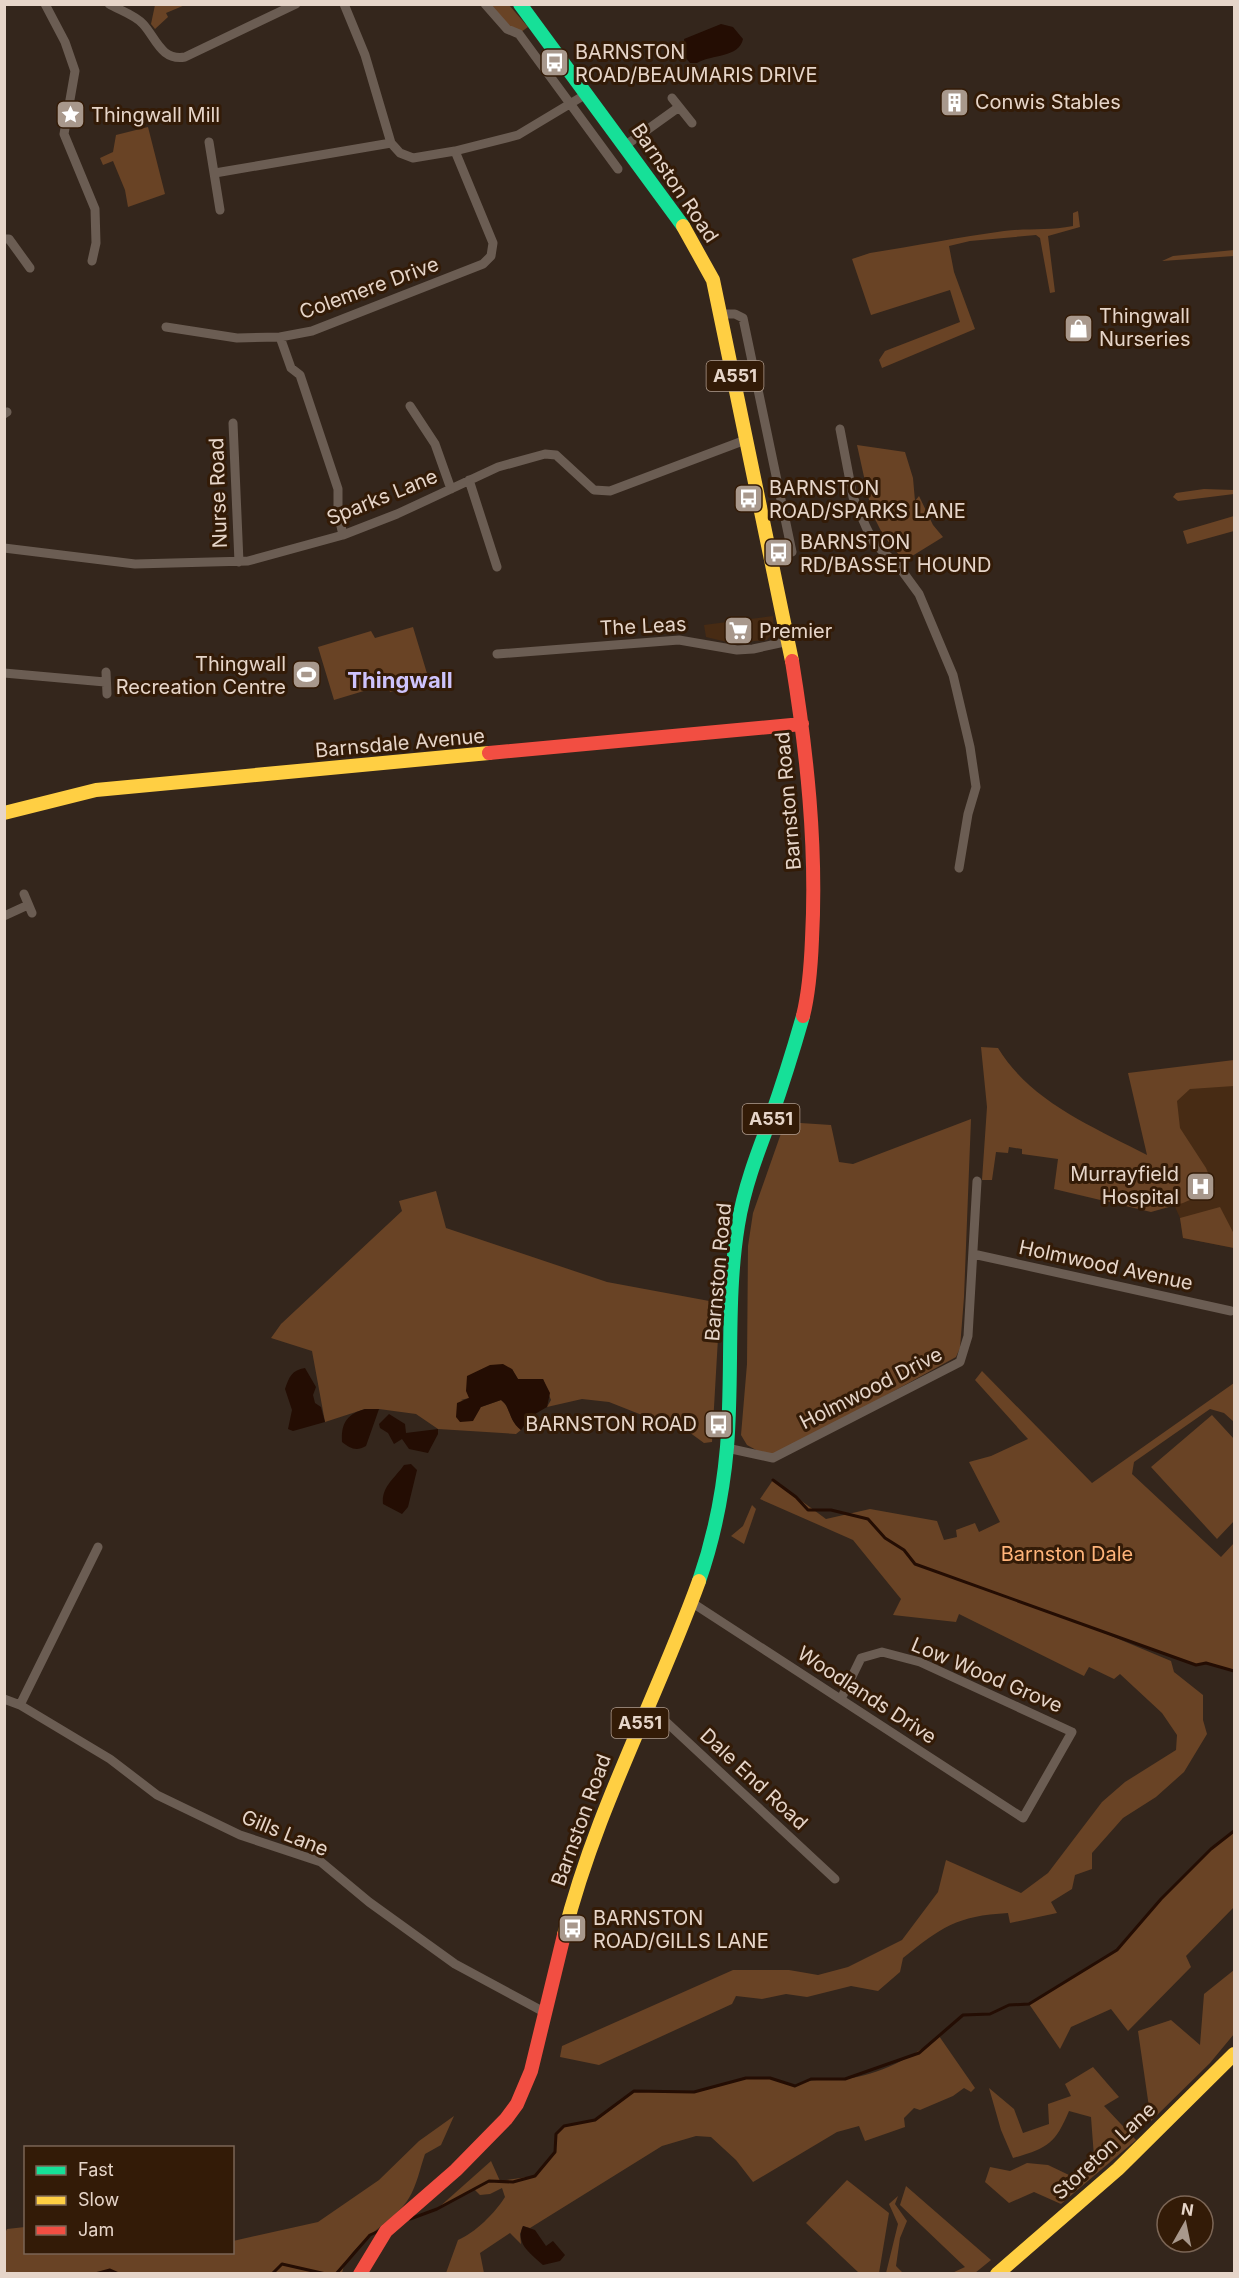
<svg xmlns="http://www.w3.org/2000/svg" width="1239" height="2278" font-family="Inter,sans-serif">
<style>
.built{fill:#472b14}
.green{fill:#694325}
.water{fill:#240d03}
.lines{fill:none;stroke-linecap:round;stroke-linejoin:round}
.stream{stroke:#240d03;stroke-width:3}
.street{stroke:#6b5d53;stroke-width:9}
.fast{stroke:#16e098;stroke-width:14}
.slow{stroke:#ffcf43;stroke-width:14}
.jam{stroke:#f24e42;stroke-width:14}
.labels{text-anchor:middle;stroke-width:6;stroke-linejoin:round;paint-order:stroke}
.shield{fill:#331b07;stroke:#b09d8f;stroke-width:1.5}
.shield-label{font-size:18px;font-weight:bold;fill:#e6d5c9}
.poi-label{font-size:20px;fill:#e6d5c9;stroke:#331b07;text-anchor:start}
.street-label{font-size:20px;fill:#e6d5c9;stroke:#331b07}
.park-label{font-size:20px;fill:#ffb47a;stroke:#331b07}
.quarter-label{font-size:22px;font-weight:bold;fill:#cec3fc;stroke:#331b07}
</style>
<rect width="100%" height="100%" fill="#34261c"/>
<path class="built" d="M773 616 774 632 767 640 731 643 706 637 704 625Z
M1234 1064V1248L1183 1238 1180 1218 1151 1153 1131 1075Z"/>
<path class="green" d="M155 5V4L185 5 166 13 168 17 155 29 151 24Z
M491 5H509L528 27 521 32 509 26Z
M148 127 165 194 128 207 125 190 113 161 103 165 100 158 113 152 116 135Z
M1078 211 1080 227 1048 236 1055 292 1050 293 1040 238 1036 235 970 241 949 246 954 272 975 329 882 368 879 360 885 351 960 322 950 290 871 315 852 259 870 253C915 246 959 237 1004 231 1029 228 1048 231 1073 226V213Z
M1234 250V256L1162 261 1173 256Z
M857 445 905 452 913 478 915 501 919 496 933 525 943 537 904 561 883 535 872 513Z
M1204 489 1234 490V494L1178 501 1173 497 1176 493Z
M1234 516V531L1187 544 1183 531Z
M413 627 429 680 390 692 387 684 334 700 318 647 371 631 375 638Z
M981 1047 998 1048C1031 1102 1092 1126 1147 1155L1128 1073 1234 1060V1086L1190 1089 1177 1101 1180 1128 1206 1168 1215 1189 1183 1203 1151 1212 1054 1189 1058 1159 1022 1154V1149L1009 1147 1008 1153 996 1152 992 1180H982L987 1107Z
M971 1119 964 1297 960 1348 956 1357 777 1455 758 1451 747 1445 741 1435 747 1364 748 1246 753 1213 785 1122 831 1125 839 1162 853 1164Z
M436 1191 446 1228 607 1282 720 1303 712 1442 704 1443 678 1424 647 1417 609 1402 582 1399 547 1407 551 1400 543 1379H518L512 1369 469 1398 461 1400 481 1407 501 1400C511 1407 508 1420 521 1430L516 1434 438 1429 416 1414 379 1409H365L325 1422 312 1351 271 1338 281 1324 402 1211 399 1201Z
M1220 1207 1234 1234V1248L1183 1238 1180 1218Z
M982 1371 1092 1483 1234 1383V1422L1224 1413 1210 1409 1134 1462 1132 1474 1221 1557 1234 1543V1671L1206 1663 1196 1665 1102 1632 1171 1661 1174 1672 1203 1695V1720L1207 1734 1184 1772 1156 1797 1123 1818 1092 1853V1869L1075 1875 1072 1889 1051 1902 1057 1913 1010 1923 1008 1913C956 1916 942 1927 903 1958L900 1972 878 1991 851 1986 807 1997 786 1994 762 1999 736 1996 732 2004 599 2065 560 2057 562 2046 733 1970H789L818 1975 848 1967 902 1940 938 1892 946 1860 1021 1893 1048 1873 1102 1802 1125 1782 1176 1750 1177 1735 1162 1713 1120 1674 1114 1679 1089 1667 1084 1676 959 1614 956 1622 893 1615 901 1599 853 1540 760 1499 773 1480 826 1519 870 1509 937 1521 944 1540 957 1537 956 1530 975 1523 979 1532 1000 1522 969 1462 991 1456 1028 1439 975 1380Z
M1212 1415 1234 1439V1521L1217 1539 1151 1467Z
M752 1505 756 1509 744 1544 731 1536 743 1526Z
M1234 1831V1907L1186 1956 1191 1967 1128 2031 1111 2009 1071 2027 1060 2049 1029 2004 1117 1950 1161 1899 1211 1849Z
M1234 1970V2034L1210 2063 1151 2121 1138 2031 1171 2020 1200 2045 1204 1994Z
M939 2036 975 2088 971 2092 964 2088 953 2096 920 2110 914 2108 904 2118 905 2127 865 2141 859 2126 837 2132 753 2182 736 2160 711 2137 696 2136 662 2146 530 2228 523 2226 520 2234 521 2244 510 2233 480 2253 484 2273H446L458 2240C475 2233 495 2213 505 2197L502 2188 490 2194 480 2195 474 2189 437 2209 491 2161 500 2181 535 2176 555 2152 556 2134 564 2126 595 2120 634 2091 693 2092 746 2078H770L795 2086C817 2076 825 2082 846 2079 878 2075 914 2057 939 2036Z
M1093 2067 1119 2097 1104 2106 1136 2140 1061 2204 1034 2192 1009 2203 985 2182 990 2167 1010 2171 1027 2163 1048 2165 1069 2175 1094 2157 1091 2117 1069 2111C1055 2144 1048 2148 1013 2158L1001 2130 989 2088 1014 2109 1023 2133 1049 2124 1048 2104 1071 2096 1065 2084Z
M454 2116 441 2145 425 2154C420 2168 417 2185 409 2198 395 2222 348 2243 342 2273L119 2274 110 2270 95 2274 5 2273V2233L7 2229 25 2227 26 2252H232L233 2241 318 2222 379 2180 419 2141Z
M847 2180 889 2213 879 2273H859L806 2223Z
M906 2186 991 2260 975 2273H952L965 2267 900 2205Z
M898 2196 895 2204 907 2221 900 2238 896 2266 903 2273H886L898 2224 889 2204Z"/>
<path class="water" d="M721 24 733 27 743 39C739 58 712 54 697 63H690L686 58 684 39Z
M503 1364 512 1369 518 1379H543L550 1393 547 1407 530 1417 521 1430C508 1420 511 1407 501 1400L481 1407 473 1421 460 1422 456 1417 457 1403 469 1398 466 1391 467 1376 490 1365Z
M305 1368 316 1387 313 1395 315 1403 321 1407 325 1422 293 1431 288 1429 292 1410 285 1389C289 1377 292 1370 305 1368Z
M365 1409H379L366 1446C356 1452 350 1448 342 1442 341 1423 347 1414 365 1409Z
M389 1414 405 1424 406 1433 438 1429V1434L428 1453 409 1449 402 1439 394 1444 388 1433 380 1428 379 1424Z
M411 1464 417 1470 408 1507 402 1514 383 1504C381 1487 395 1478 404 1465Z
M523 2226 535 2230 546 2246 553 2241 565 2255 560 2261 543 2265C530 2253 515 2244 523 2226Z"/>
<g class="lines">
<path class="stream" d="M773 1480 796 1497 808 1510H831L868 1519 885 1538 904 1550 915 1564 1196 1665 1206 1663 1234 1671
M410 2219 437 2209 489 2181 513 2182 535 2176 555 2152 556 2134 564 2126 595 2120 634 2091 694 2092 746 2078H770L795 2086 811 2079H845L919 2053 963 2015 990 2014 1009 2005 1029 2004 1117 1950 1161 1899 1211 1849 1234 1831
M95 2274 110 2270 119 2274
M272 2274 282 2264 326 2274
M336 2274 370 2235 379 2231"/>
<path class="street" d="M45 4 65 42 75 71 64 134 95 209 96 243 92 261
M109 4C119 10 135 15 143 24 156 38 161 61 185 57L296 4
M344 4 365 55 391 143 400 153 413 158 455 151 518 135 588 93
M485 4 507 29 519 34 618 169
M672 98 692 123
M209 142 220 210
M626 145 679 107
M215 173 391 143
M4 239H9L30 268
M722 314H735L743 318 792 552
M166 327 237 338 280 337
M410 406 435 444 451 489
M4 414 7 412
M233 423 239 562
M840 429 853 497 866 527 874 543 900 568 919 594 953 675 970 747 976 787 968 814 959 868
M469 480 497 567
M343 535 338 513V489L300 375 291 368 280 337 312 331 483 264 491 256 493 243 455 151
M4 548 135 564 248 561 343 535 397 514 498 467 545 454 556 455 594 490 610 491 748 439
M497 654 679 640 737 650 753 649 789 641
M106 672 107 694
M4 673 105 682
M24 894 32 913
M4 916 28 905
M973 1254 1231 1311
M727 1448 773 1458 960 1362 968 1336 977 1181
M691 1602 1023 1818 1072 1732 920 1662 882 1652 861 1658 841 1699
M4 1699 20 1705 110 1759 157 1795 240 1835 321 1862 369 1902 455 1964 544 2012
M20 1705 98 1547
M649 1706 835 1879"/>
<path class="fast" d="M520 4 683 226
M699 1581C714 1538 723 1493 727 1447 733 1374 726 1298 738 1225 744 1188 757 1154 770 1120 782 1086 793 1051 803 1016"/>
<path class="slow" d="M683 226 713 280 792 661
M4 813 96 790 489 753
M564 1935C595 1811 656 1700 699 1581
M997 2274 1118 2169 1234 2054"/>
<path class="jam" d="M792 661C807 753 817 846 812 939 811 964 809 992 803 1016
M489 753 802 724
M360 2274 386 2231 456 2170 506 2119 517 2104 531 2071 564 1935"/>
</g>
<defs>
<symbol id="bus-square" viewBox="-11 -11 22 22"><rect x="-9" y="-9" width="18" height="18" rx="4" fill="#a8988c" stroke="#331b07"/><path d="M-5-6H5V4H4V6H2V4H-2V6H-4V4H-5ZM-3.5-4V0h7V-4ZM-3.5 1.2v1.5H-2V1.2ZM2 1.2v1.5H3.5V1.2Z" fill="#fff"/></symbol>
<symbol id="building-square" viewBox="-11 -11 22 22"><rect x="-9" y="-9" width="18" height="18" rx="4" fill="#a8988c" stroke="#331b07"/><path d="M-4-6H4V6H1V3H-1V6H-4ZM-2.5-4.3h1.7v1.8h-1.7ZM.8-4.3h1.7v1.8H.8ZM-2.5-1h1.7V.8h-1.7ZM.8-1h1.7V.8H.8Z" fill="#fff"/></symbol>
<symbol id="sight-square" viewBox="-11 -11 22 22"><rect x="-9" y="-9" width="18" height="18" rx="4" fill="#a8988c" stroke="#331b07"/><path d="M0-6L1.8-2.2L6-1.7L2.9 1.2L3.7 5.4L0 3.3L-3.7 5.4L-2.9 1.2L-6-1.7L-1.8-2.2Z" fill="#fff"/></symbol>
<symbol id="shop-square" viewBox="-11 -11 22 22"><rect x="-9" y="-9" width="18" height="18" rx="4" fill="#a8988c" stroke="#331b07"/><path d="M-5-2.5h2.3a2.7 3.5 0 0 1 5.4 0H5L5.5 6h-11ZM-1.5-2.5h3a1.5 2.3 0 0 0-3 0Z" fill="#fff"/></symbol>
<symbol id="supermarket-square" viewBox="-11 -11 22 22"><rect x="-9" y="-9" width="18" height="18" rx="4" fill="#a8988c" stroke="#331b07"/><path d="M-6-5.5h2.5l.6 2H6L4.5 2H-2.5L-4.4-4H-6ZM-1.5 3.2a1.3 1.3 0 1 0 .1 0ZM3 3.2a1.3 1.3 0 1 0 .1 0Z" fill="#fff"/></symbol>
<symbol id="stadium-square" viewBox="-11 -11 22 22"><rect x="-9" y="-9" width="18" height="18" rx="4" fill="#a8988c" stroke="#331b07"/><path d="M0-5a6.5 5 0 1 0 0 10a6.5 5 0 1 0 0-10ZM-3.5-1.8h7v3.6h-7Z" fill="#fff"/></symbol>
<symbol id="hospital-square" viewBox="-11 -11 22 22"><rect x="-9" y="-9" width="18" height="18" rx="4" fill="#a8988c" stroke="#331b07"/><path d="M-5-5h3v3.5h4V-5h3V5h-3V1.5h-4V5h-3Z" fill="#fff"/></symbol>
</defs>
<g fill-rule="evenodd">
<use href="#bus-square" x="538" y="46" width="33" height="33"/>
<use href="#building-square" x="938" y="86" width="33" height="33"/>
<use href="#sight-square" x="54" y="98" width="33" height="33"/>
<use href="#shop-square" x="1062" y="312" width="33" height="33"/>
<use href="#bus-square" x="732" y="482" width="33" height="33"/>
<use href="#bus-square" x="762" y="536" width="33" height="33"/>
<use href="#supermarket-square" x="722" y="614" width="33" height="33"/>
<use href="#stadium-square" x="290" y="658" width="33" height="33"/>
<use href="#hospital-square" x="1184" y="1170" width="33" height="33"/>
<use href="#bus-square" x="702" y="1408" width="33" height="33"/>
<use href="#bus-square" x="556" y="1912" width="33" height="33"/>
</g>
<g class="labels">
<g class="shield">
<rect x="706.5" y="361" width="57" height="30" rx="4.5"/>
<rect x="742.5" y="1104" width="57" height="30" rx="4.5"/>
<rect x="611.5" y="1708" width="57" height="30" rx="4.5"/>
</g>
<g class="shield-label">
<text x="735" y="382">A551</text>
<text x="771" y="1125">A551</text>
<text x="640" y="1729">A551</text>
</g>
<g class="poi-label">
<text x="575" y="59">BARNSTON<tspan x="575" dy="23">ROAD/BEAUMARIS DRIVE</tspan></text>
<text x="975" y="109">Conwis Stables</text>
<text x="91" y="122">Thingwall Mill</text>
<text x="1099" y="323">Thingwall<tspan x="1099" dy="23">Nurseries</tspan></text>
<text x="769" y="495">BARNSTON<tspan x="769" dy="23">ROAD/SPARKS LANE</tspan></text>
<text x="800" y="549">BARNSTON<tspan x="800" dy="23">RD/BASSET HOUND</tspan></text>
<text x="759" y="638">Premier</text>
<text x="286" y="671" text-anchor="end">Thingwall<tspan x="286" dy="23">Recreation Centre</tspan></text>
<text x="1179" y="1181" text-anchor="end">Murrayfield<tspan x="1179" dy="23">Hospital</tspan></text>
<text x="697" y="1431" text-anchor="end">BARNSTON ROAD</text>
<text x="593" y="1925">BARNSTON<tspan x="593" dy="23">ROAD/GILLS LANE</tspan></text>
</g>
<g class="street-label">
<text transform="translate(675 183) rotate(56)" y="7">Barnston Road</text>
<text transform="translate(369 288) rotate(-20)" y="7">Colemere Drive</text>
<text transform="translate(218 493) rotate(-92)" y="7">Nurse Road</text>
<text transform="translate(382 497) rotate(-22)" y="7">Sparks Lane</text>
<text transform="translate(643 626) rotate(-3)" y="7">The Leas</text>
<text transform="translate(400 743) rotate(-5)" y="7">Barnsdale Avenue</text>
<text transform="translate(788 801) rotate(-95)" y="7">Barnston Road</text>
<text transform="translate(1106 1265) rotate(12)" y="7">Holmwood Avenue</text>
<text transform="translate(718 1272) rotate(-85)" y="7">Barnston Road</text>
<text transform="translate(871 1388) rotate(-27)" y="7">Holmwood Drive</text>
<text transform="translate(987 1675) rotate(23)" y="7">Low Wood Grove</text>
<text transform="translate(867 1695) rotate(33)" y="7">Woodlands Drive</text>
<text transform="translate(754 1779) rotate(43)" y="7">Dale End Road</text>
<text transform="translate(581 1820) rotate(-70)" y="7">Barnston Road</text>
<text transform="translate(285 1833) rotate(22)" y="7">Gills Lane</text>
<text transform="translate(1104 2151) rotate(-43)" y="7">Storeton Lane</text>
</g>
<g class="park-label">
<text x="1067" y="1561">Barnston Dale</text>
</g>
<g class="quarter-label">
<text x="400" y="688">Thingwall</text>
</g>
</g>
<rect width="1239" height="2278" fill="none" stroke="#e6d5c9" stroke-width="12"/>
<rect x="24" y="2146" width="210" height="108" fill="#331b07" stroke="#7b6555" stroke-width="1.5"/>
<rect x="36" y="2166" width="30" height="9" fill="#16e098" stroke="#7b6555" stroke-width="1.5"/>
<text x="78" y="2176" font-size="18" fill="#e6d5c9">Fast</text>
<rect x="36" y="2196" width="30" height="9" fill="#ffcf43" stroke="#7b6555" stroke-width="1.5"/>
<text x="78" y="2206" font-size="18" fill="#e6d5c9">Slow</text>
<rect x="36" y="2226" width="30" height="9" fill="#f24e42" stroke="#7b6555" stroke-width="1.5"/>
<text x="78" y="2236" font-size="18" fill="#e6d5c9">Jam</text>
<g transform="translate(1185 2224) rotate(9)"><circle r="28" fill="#331b07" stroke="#7b6555" stroke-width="1.5"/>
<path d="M0-4.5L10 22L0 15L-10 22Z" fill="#a8988c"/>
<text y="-9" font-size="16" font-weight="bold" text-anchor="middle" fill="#e6d5c9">N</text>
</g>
</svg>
